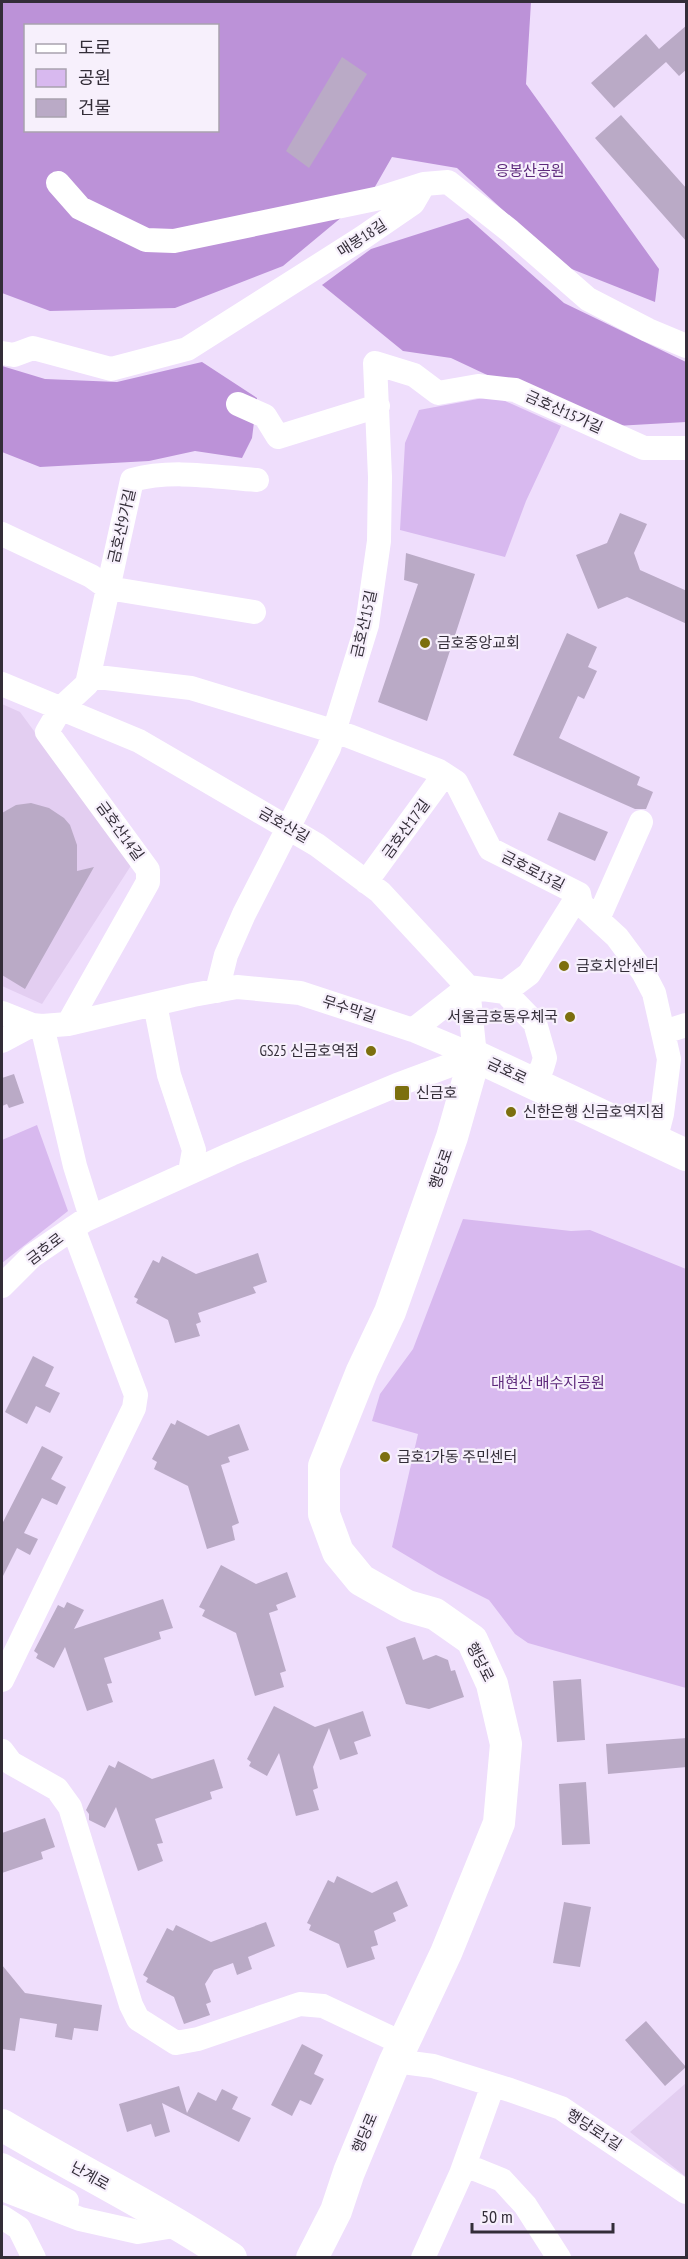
<svg xmlns="http://www.w3.org/2000/svg" width="688" height="2259" font-family="'PT Sans Narrow','Noto Sans KR',sans-serif">
<style>
.built{fill:#e3cef1}
.green{fill:#d8b9ef}
.forest{fill:#bc92d8;fill-rule:evenodd}
.building{fill:#baaac6}
.lines{fill:none;stroke-linecap:round;stroke-linejoin:round}
.minor{stroke:#fff;stroke-width:24}
.major{stroke:#fff;stroke-width:32}
.poi-dot{fill:#7c6f0e;stroke:#f7f0fc;stroke-width:2}
.labels{text-anchor:middle;stroke-width:4.5;stroke-linejoin:round;paint-order:stroke}
.park-label{font-size:15px;fill:#5d297b;stroke:#f7f0fc}
.street-label{font-size:15px;fill:#332d38;stroke:#f7f0fc}
.poi-label{font-size:15px;fill:#332d38;stroke:#f7f0fc;text-anchor:start}
</style>
<rect width="100%" height="100%" fill="#efdefc"/>
<path class="built" d="M2 704 20 712 132 864 42 1004 2 986Z
M686 2083V2177L630 2132Z"/>
<path class="green" d="M494 396 561 426 526 501 505 557 400 530 405 443 419 410Z
M37 1125 68 1211 2 1263V1140Z
M463 1219 571 1231 590 1230 686 1269V1688L528 1643 515 1634 489 1600 439 1575 392 1547 418 1434 372 1421 380 1394 413 1349Z"/>
<path class="forest" d="M2 2H531L526 84 659 269 655 302 564 266 457 168 392 157 372 192 283 266 175 308 50 311 2 293ZM26 26H218V130H26Z
M468 218 564 303 686 362V422L598 427 451 358 403 351 322 285 371 249Z
M202 362 257 398 252 438 242 458 195 451 149 461 40 467 2 452V366L45 379 117 382Z"/>
<path class="building" d="M687 25V69L679 76 666 62 614 108 591 83 646 34 659 49Z
M342 57 367 74 309 168 286 151Z
M621 115 687 189V242L595 138Z
M620 513 647 524 634 553 640 570 687 591V624L627 597 598 609 576 555 607 543Z
M406 553 475 574 427 721 378 702 418 584 404 580Z
M567 633 597 647 588 667 597 671 584 699 578 696 559 738 640 777 637 785 653 792 646 809H635L513 755Z
M31 803 49 808 64 818 70 825 77 845V871L94 867 25 989 2 975V813L16 805Z
M559 812 608 832 595 861 547 840Z
M14 1074 24 1103 9 1108 7 1104 2 1106V1078Z
M258 1253 267 1282 253 1287 256 1293 198 1313 201 1322 196 1324 200 1336 175 1343 168 1320 136 1303 138 1299 134 1297 153 1260 159 1263 162 1256 196 1274Z
M33 1356 54 1367 45 1386 60 1393 50 1413 36 1406 27 1424 5 1412Z
M177 1420 208 1436 239 1424 249 1450 228 1457 230 1462 221 1465 239 1523 232 1526 235 1540 207 1549 188 1486 154 1469 157 1462 152 1459 171 1423 175 1425Z
M42 1446 63 1457 51 1479 66 1487 57 1505 42 1498 24 1533 38 1539 30 1555 17 1548 2 1578V1524Z
M221 1565 256 1584 287 1572 296 1597 276 1605 278 1610 269 1613 286 1671 280 1673 284 1687 255 1696 236 1633 202 1616 205 1610 199 1607Z
M163 1599 173 1628 159 1632 161 1639 104 1658 112 1683 107 1684 113 1702 87 1711 65 1647 54 1668 36 1658 38 1654 34 1651 58 1605 64 1608 67 1602 84 1610 74 1629Z
M415 1637 423 1660 436 1655 448 1660 451 1671 455 1670 464 1697 429 1709 406 1704 386 1647Z
M581 1679 585 1740 557 1742 553 1681Z
M274 1706 315 1727 363 1711 371 1736 354 1742 358 1754 340 1760 329 1728 313 1767 318 1788 313 1790 319 1810 296 1816 279 1753 267 1776 249 1766 251 1762 247 1759Z
M687 1738V1767L608 1774 606 1744Z
M214 1759 223 1788 210 1792 212 1799 155 1819 163 1843 157 1844 163 1861 138 1871 116 1807 105 1828 89 1820V1814L86 1810 109 1765 115 1768 118 1761 152 1779Z
M586 1782 590 1844 562 1845 559 1784Z
M45 1818 55 1847 41 1852 43 1859 2 1873V1833Z
M337 1876 372 1893 397 1881 408 1906 393 1913 396 1921 374 1931 378 1945 371 1947 375 1959 347 1968 339 1944 309 1930 311 1925 307 1923 328 1880 334 1883Z
M564 1902 591 1907 580 1967 553 1963Z
M266 1922 275 1946 248 1957 252 1969 237 1975 233 1963 214 1970 205 1984 211 2002 206 2004 210 2015 184 2024 174 1997 146 1982 148 1978 143 1975 167 1928 173 1931 176 1925 211 1942Z
M2 1965 25 1993 102 2005 98 2031 74 2028 72 2040 55 2037 57 2024 20 2018 15 2051 2 2049Z
M646 2021 686 2067 665 2086 625 2040Z
M302 2044 323 2055 314 2074 324 2079 311 2105 300 2100 292 2116 271 2105Z
M179 2086 187 2113 198 2092 216 2101 222 2089 238 2097 232 2109 251 2118 239 2142 162 2103 170 2132 155 2137 151 2124 127 2132 119 2104Z"/>
<g class="lines">
<path class="minor" d="M58 183 80 208 146 240 174 241 380 198 424 184 448 182 510 231 588 299 648 330 686 346
M2 353 14 355 33 348 111 369 187 349 362 238 413 203 424 184
M238 404 265 416 278 437 378 406
M2 534 91 576 108 588 254 612
M89 676 191 688 349 736 439 771 456 782 490 849 579 894 581 904 617 937 643 972 654 993 669 1059 662 1114 655 1141
M2 684 139 741 317 845 380 892 468 987 475 1056
M366 882 444 775
M598 919 641 822
M217 991 226 955 244 914 329 748 367 625 379 541 380 477 375 363 414 375 438 393 478 386 515 390 644 448H686
M505 992 529 974 579 894
M155 1004 169 1075 194 1150 190 1172
M2 1013 32 1025 42 1026 68 1024 193 995 237 987 300 993 413 1030 475 1056
M68 1024 148 882V870L47 732 61 708 87 684 132 480C172 469 216 477 257 480
M42 1026 75 1166 91 1217
M413 1030 468 987 505 992 535 1023 545 1058 542 1068 532 1083
M664 1032 686 1025
M2 1041 32 1025
M2 1286 32 1256 85 1220 231 1154 397 1085 475 1056
M2 1680 134 1408 136 1395 73 1228
M2 1751 11 1763 57 1789 70 1807 131 2005 138 2019 176 2043 198 2039 300 2004 323 2006 404 2044
M395 2061 433 2066 510 2090 561 2108 686 2192
M2 2165 67 2201
M465 2165 502 2180 525 2205 559 2258
M2 2189 80 2219 138 2232 180 2225
M2 2217 19 2228 34 2258
M423 2258 461 2174 493 2085"/>
<path class="major" d="M2 2125C78 2170 157 2209 231 2258
M312 2258 336 2211 349 2172 395 2061 446 1953 499 1823 506 1744 492 1684 472 1640 435 1614 407 1606 361 1580 338 1552 324 1514V1466L362 1371 390 1312 452 1137 475 1056 686 1155"/>
</g>
<g class="poi-dot">
<circle cx="425" cy="643" r="6"/>
<circle cx="564" cy="966" r="6"/>
<circle cx="570" cy="1017" r="6"/>
<circle cx="371" cy="1051" r="6"/>
<rect x="394" y="1085" width="16" height="16" rx="3"/>
<circle cx="511" cy="1112" r="6"/>
<circle cx="385" cy="1457" r="6"/>
</g>
<g class="labels">
<g class="park-label">
<text x="530" y="176">응봉산공원</text>
<text x="548" y="1388">대현산 배수지공원</text>
</g>
<g class="street-label">
<text transform="translate(362 238) rotate(-33)" y="5">매봉18길</text>
<text transform="translate(564 412) rotate(24)" y="5">금호산15가길</text>
<text transform="translate(122 526) rotate(-77)" y="5">금호산9가길</text>
<text transform="translate(364 624) rotate(-77)" y="5">금호산15길</text>
<text transform="translate(284 825) rotate(30)" y="5">금호산길</text>
<text transform="translate(406 829) rotate(-54)" y="5">금호산17길</text>
<text transform="translate(120 831) rotate(54)" y="5">금호산14길</text>
<text transform="translate(533 871) rotate(27)" y="5">금호로13길</text>
<text transform="translate(349 1009) rotate(18)" y="5">무수막길</text>
<text transform="translate(507 1071) rotate(25)" y="5">금호로</text>
<text transform="translate(441 1169) rotate(-71)" y="5">행당로</text>
<text transform="translate(45 1249) rotate(-37)" y="5">금호로</text>
<text transform="translate(480 1662) rotate(63)" y="5">행당로</text>
<text transform="translate(594 2130) rotate(33)" y="5">행당로1길</text>
<text transform="translate(365 2133) rotate(-67)" y="5">행당로</text>
<text transform="translate(90 2176) rotate(29)" y="5">난계로</text>
</g>
<g class="poi-label">
<text x="437" y="648">금호중앙교회</text>
<text x="576" y="971">금호치안센터</text>
<text x="558" y="1022" text-anchor="end">서울금호동우체국</text>
<text x="359" y="1056" text-anchor="end">GS25 신금호역점</text>
<text x="416" y="1098">신금호</text>
<text x="523" y="1117">신한은행 신금호역지점</text>
<text x="397" y="1462">금호1가동 주민센터</text>
</g>
</g>
<rect width="688" height="2259" fill="none" stroke="#332d38" stroke-width="6"/>
<rect x="24" y="24" width="195" height="108" fill="#f7f0fc" stroke="#a9a2ae" stroke-width="1.5"/>
<rect x="36" y="44" width="30" height="9" fill="#ffffff" stroke="#a9a2ae" stroke-width="1.5"/>
<text x="78" y="54" font-size="18" fill="#332d38">도로</text>
<rect x="36" y="69" width="30" height="18" fill="#d8b9ef" stroke="#a9a2ae" stroke-width="1.5"/>
<text x="78" y="84" font-size="18" fill="#332d38">공원</text>
<rect x="36" y="99" width="30" height="18" fill="#baaac6" stroke="#a9a2ae" stroke-width="1.5"/>
<text x="78" y="114" font-size="18" fill="#332d38">건물</text>
<path d="M472 2223v9h141v-9" fill="none" stroke="#332d38" stroke-width="3"/>
<text x="481" y="2223" font-size="18" fill="#332d38" stroke="#f7f0fc" stroke-width="4.5" paint-order="stroke">50 m</text>
</svg>
